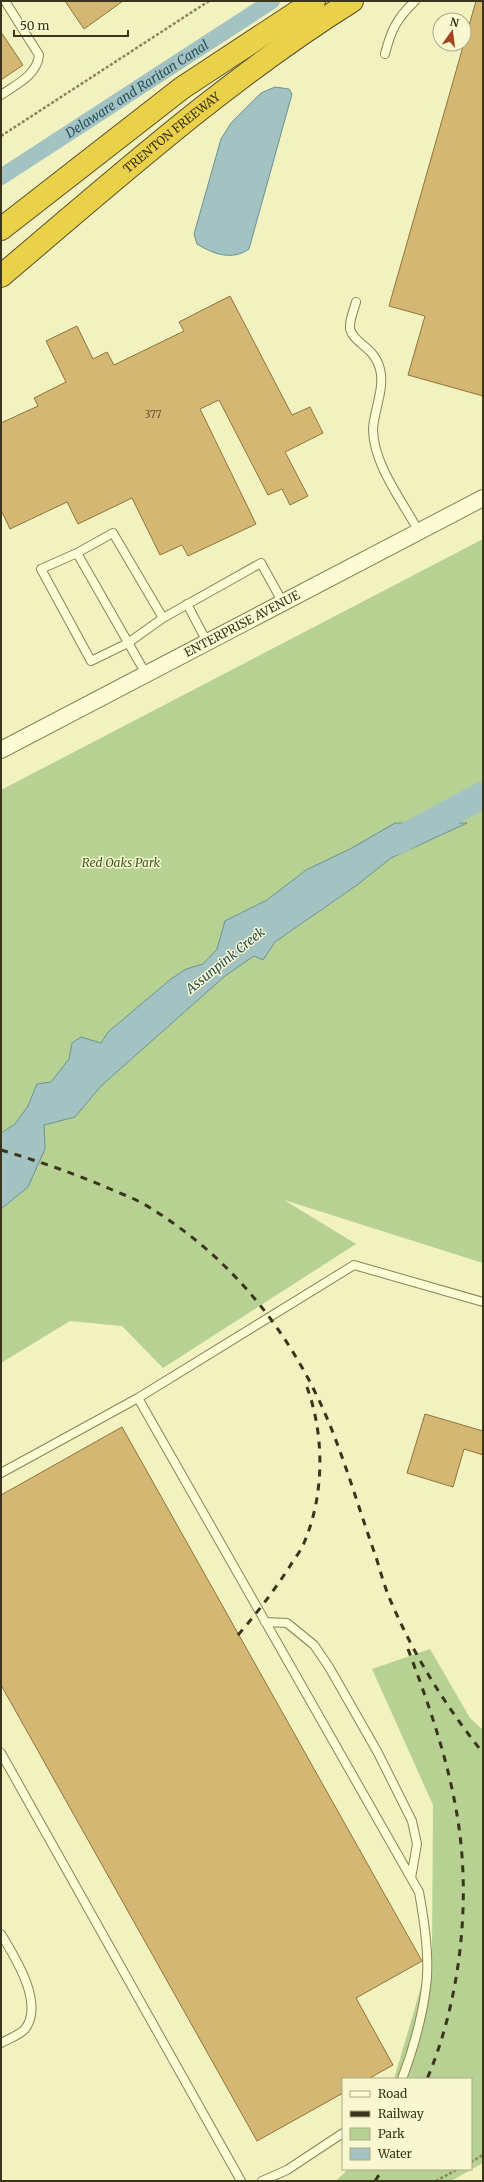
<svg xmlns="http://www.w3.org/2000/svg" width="484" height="2182" font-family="Merriweather,serif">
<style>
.green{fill:#b7d193}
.water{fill:#a3c3c3;stroke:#699192}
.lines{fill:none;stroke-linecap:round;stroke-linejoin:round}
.canal{stroke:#a3c3c3;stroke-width:16}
.river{stroke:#a3c3c3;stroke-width:27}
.building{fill:#d3b772;stroke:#8e743a}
.lane-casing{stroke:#8c8356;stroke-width:10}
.street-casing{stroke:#8c8356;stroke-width:18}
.highway-casing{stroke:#5a4e2b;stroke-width:24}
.path{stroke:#8c8356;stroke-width:2.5;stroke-dasharray:3 2;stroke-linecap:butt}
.lane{stroke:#fcfbd4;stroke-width:8}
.street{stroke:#fcfbd4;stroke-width:16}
.highway{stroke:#e9d149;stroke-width:22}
.rail{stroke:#3b341c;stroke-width:3;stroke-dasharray:7 7;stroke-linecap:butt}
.labels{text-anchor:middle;stroke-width:3;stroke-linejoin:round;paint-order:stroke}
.number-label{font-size:10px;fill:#615532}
.street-label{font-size:12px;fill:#3b341c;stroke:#f8f8d0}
.park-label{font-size:12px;font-style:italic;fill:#3a5921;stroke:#f8f8d0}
.water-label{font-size:13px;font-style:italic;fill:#2a505c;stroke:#f8f8d0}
</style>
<rect width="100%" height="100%" fill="#f2f1c0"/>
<path class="green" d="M483 539V1263L284 1200 356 1244 163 1368 122 1326 70 1321 1 1363V1209L28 1187 45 1149 43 1125 75 1117 101 1086 225 976 254 956 263 960 275 942 357 885 391 858 465 823 350 849 306 870 267 900 225 921 217 949 203 964 186 969 171 979 108 1032 101 1043 81 1037 72 1043 69 1059 51 1082 37 1085 29 1106 15 1124 1 1133V790Z
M430 1649 470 1718 483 1730V2163L451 2181H336L348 2169H471V2079H394L432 1950 433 1805 372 1669Z"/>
<path class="water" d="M275 87 289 89 292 94 249 249C232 261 213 254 197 244L194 234 221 139 231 123 261 93Z
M395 823H467L391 858 357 885 275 942 263 960 254 956 225 976 101 1086 75 1117 44 1125 45 1149 28 1187 1 1209V1133L15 1124 28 1106 37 1084 51 1082 69 1059 72 1043 81 1037 101 1043 108 1032 171 979 186 969 203 964 217 949 225 921 267 900 306 870 350 849Z"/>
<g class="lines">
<path class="canal" id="s1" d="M1 177 272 1"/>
<path class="river" d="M397 841 483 795"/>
</g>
<path class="building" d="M65 1H123L84 29Z
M476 1H483V396L408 375 425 316 389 306Z
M1 32 23 65 1 80Z
M230 296 292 415 310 407 323 433 285 452 308 496 290 505 282 489 268 495 219 400 200 409 256 524 188 556 182 545 160 555 132 498 78 524 67 502 10 529 1 510V423L38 406 34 398 66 382 46 341 77 326 93 359 107 352 114 365 184 331 179 322Z
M425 1414 483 1431V1455L464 1449 453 1487 407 1473Z
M122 1427 422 1961 356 1998 393 2065 368 2079H343V2093L257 2141 1 1685V1495Z"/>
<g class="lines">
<defs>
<path id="lane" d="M385 54C391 30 397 18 415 1
M1 95C17 84 37 75 39 55L5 1
M356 302C354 310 349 320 350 329 354 344 374 346 380 369 385 388 374 410 373 429 373 464 403 502 419 532
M77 553 113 533 163 618 128 643 91 661 41 569 77 553 146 674
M187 604 207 642
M163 618 261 563 283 603
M138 1398 419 1892C424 1919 430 1959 426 1987 422 2018 413 2050 402 2079
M1 1473 138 1398 354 1265 483 1302
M265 1622 287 1623 314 1645 329 1667 378 1753 412 1821 417 1844 411 1878
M1 1753 241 2181
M1 1934C14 1956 45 2003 25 2029 20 2035 8 2039 1 2043
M262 2181 287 2170 343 2133"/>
<g id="street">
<path id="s2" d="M1 750 483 498"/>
</g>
<g id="highway">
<path d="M1 229 182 88 314 1"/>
<path id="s3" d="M1 276C115 180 226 80 352 1"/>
</g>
</defs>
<use href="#lane" class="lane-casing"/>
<use href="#street" class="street-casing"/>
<use href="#highway" class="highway-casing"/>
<path class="path" d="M1 136 209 1
M471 2162 483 2155
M436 2181 458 2169"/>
<use href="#lane" class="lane"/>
<use href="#street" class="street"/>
<use href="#highway" class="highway"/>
<path class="rail" d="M1 1150C38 1161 73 1173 108 1188 119 1193 131 1197 142 1203 233 1256 298 1340 335 1438 350 1477 362 1518 376 1557 381 1573 385 1589 392 1604 416 1659 445 1705 483 1753
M238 1635C257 1613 274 1591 290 1566 294 1559 301 1551 304 1543 325 1494 325 1432 305 1382
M408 1649C429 1705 449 1762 458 1821 471 1903 460 2002 427 2079
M375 2181 383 2169"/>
</g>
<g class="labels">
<g class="number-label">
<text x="153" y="418">377</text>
</g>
<g class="street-label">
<text dy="4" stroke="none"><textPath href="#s3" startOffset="223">TRENTON FREEWAY</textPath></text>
<text dy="4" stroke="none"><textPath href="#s2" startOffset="272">ENTERPRISE AVENUE</textPath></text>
</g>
<g class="park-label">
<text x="121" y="867">Red Oaks Park</text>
</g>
<g class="water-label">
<text dy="5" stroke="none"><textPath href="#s1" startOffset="162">Delaware and Raritan Canal</textPath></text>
<text transform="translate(225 960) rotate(-39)" y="5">Assunpink Creek</text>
</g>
</g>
<rect width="484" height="2182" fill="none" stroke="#3b341c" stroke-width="4"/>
<rect x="342" y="2078" width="130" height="92" fill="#f8f8d0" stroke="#acaa88"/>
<rect x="350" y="2091" width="20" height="6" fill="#fcfbd4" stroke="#acaa88"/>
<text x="378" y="2098" font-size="12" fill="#3b341c">Road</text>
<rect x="350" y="2111" width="20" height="6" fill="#3b341c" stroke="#acaa88"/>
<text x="378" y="2118" font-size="12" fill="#3b341c">Railway</text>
<rect x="350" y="2128" width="20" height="12" fill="#b7d193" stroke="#acaa88"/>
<text x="378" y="2138" font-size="12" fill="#3b341c">Park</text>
<rect x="350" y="2148" width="20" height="12" fill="#a3c3c3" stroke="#acaa88"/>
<text x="378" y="2158" font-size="12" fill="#3b341c">Water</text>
<g transform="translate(452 32) rotate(14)"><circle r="19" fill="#f8f8d0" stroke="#acaa88"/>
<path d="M0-3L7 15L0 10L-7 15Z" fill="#a14521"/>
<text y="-6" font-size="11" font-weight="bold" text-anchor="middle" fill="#3b341c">N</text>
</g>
<path d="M14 30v6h114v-6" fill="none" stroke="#3b341c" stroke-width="2"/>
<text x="20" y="30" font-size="12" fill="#3b341c" stroke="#f8f8d0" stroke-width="3" paint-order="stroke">50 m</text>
</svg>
